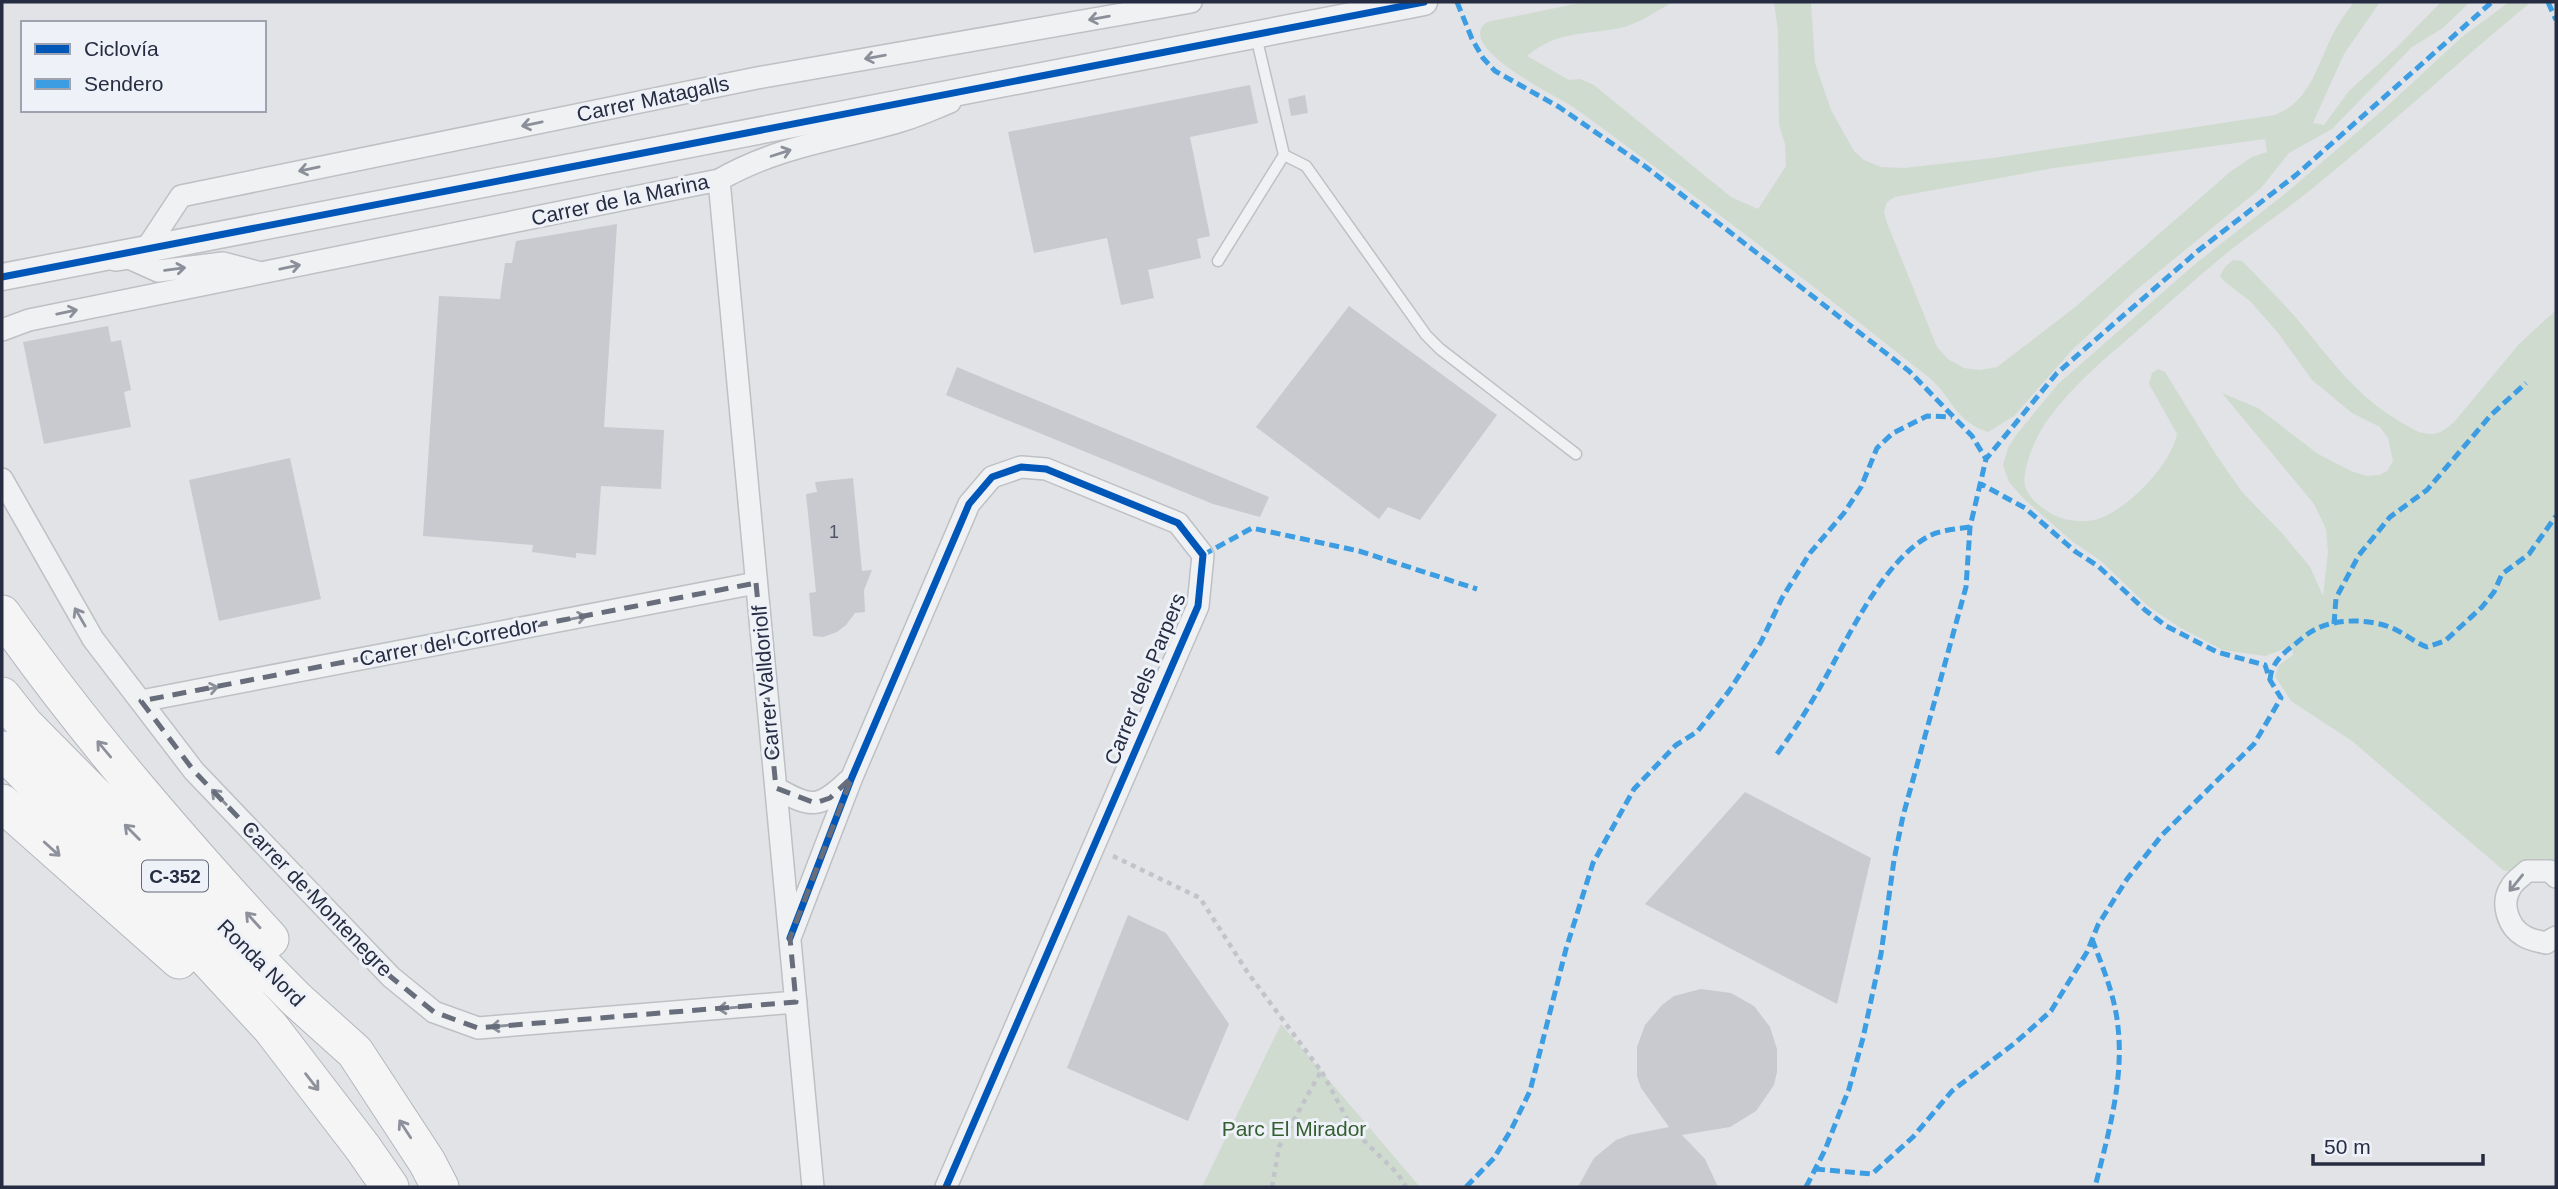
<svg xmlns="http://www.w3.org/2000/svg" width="2558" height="1189" font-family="Helvetica,sans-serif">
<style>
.green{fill:#d0dbd0;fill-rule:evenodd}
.building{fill:#c8cacf}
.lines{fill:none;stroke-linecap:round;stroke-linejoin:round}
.service-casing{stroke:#bec0c4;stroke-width:13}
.minor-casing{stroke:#bec0c4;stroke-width:24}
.tertiary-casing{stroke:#bec0c4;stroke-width:29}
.trunk-casing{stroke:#b3b6bb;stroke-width:39}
.path{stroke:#c2c4c9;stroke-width:4.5;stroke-dasharray:5 5;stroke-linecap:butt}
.service{stroke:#f0f1f3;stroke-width:10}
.minor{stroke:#f0f1f3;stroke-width:21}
.tertiary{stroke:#f0f1f3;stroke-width:26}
.trunk{stroke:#f5f5f6;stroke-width:37}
.quiet{stroke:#3c9de3;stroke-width:5;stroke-dasharray:10 5;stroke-linecap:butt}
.cycleway-casing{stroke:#eef1f7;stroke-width:11}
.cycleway{stroke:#0057b8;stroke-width:7}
.oneway{stroke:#8b8f9a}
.oneway2{stroke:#8e919c}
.marked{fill:none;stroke:#676d7b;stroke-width:5;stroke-dasharray:14 9;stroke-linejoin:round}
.labels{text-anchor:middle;stroke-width:6;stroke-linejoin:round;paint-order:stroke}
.number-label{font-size:18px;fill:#505667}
.shield{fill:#eef1f7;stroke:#626878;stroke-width:2}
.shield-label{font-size:19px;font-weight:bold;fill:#262d42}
.street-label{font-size:21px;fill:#262d42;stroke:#eef1f7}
.park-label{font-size:21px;fill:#355f31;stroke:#eef1f7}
</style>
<rect width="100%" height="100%" fill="#e1e3e6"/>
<path class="green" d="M1585 2H1673C1658 10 1640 23 1624 27 1586 36 1560 29 1527 56L1569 80 1580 79 1594 85 1731 197 1758 209 1786 166 1785 144 1779 124 1778 31 1774 2H1811L1815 63 1831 110 1854 151 1864 160 1881 167 1904 168 1993 158 2275 115C2308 102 2316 70 2330 40 2336 27 2345 14 2354 2H2380L2344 54 2313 123 2324 125 2349 91 2395 49 2441 2H2470L2443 28 2412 47 2332 129 2289 153 2261 188 2135 291 2071 351 2014 416 1988 432C1952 420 1953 396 1927 376 1824 294 1720 214 1613 136 1599 126 1585 115 1570 105 1554 95 1453 46 1487 22ZM2265 139 2267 152 2252 157 2230 172 2074 308 1997 367 1980 370 1964 368 1948 359 1937 347 1887 223 1884 212 1887 202 1895 197 2054 168Z
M2509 2H2531C2457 63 2387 128 2313 188 2287 209 2259 228 2232 249 2199 275 2168 304 2136 332 2104 359 2071 387 2046 422 2037 435 2021 470 2025 486 2029 501 2051 516 2065 519 2076 522 2091 522 2101 518 2131 506 2171 464 2177 434L2149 384 2152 373 2158 369 2165 372 2215 453 2242 492 2281 532 2310 567 2323 596 2328 552 2326 529 2314 504 2222 393 2258 408 2318 454 2351 471 2367 476 2379 475 2387 471 2393 461 2388 438 2380 427 2352 413 2312 380 2278 333 2251 302 2224 281 2220 276 2225 267 2233 260 2242 261C2261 280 2280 300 2298 320 2332 361 2357 398 2406 425 2414 430 2421 434 2431 434 2441 434 2447 428 2454 422L2519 344 2556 310V876L2537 877 2503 870 2352 741 2291 701 2275 676 2279 665 2293 655 2292 646 2265 656 2223 650 2179 627 2148 606 2101 561 2073 542 2024 499 2009 482 2003 465 2008 448 2017 434 2058 384 2195 264 2286 193 2384 109 2462 37Z
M1281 1024 1420 1187H1202Z"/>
<path class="building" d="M1250 85 1258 123 1190 137 1210 236 1197 239 1201 258 1148 270 1154 298 1121 305 1107 238 1034 253 1008 132Z
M1305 95 1308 113 1291 116 1288 99Z
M617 224 604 427 664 430 661 489 601 486 596 555 576 553V558L532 552 533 545 423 536 439 296 500 299 505 263H512L516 241Z
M1349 306 1497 415 1420 520 1388 507 1379 519 1256 427Z
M108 326 111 342 121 340 131 390 124 392 131 427 44 444 23 342Z
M957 367 1269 497 1260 517 1213 504 946 395Z
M290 458 321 599 219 621 189 480Z
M853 478 862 571 872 570 864 590 865 612 855 613 846 625 837 632 823 637 813 636 809 593 816 592 806 494 817 492 815 482Z
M1745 792 1871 858 1837 1004 1645 904Z
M1128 915 1166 933 1229 1024 1188 1121 1067 1068Z
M1701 989 1731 993 1754 1006 1770 1027 1777 1049V1072L1774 1085 1756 1111 1730 1127 1682 1135 1705 1159 1718 1187H1578L1594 1158 1616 1140 1629 1135 1669 1127 1641 1088 1637 1076V1047L1645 1025 1662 1005 1674 996Z"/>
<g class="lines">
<defs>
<path id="service" d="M1284 155 1306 166 1426 335 1440 349 1576 454
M1218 261 1284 155 1256 36"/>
<path id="minor" d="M719 180 813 1187
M146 249 181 196 757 78 1191 2
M115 260 129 258 158 271 223 263 257 272
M2 330 29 320 719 180C780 145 839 140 904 120 920 115 935 108 950 102
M2 479 93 639 194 771 391 977 434 1012 478 1028 796 1002
M141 701 756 583
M776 788C811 808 819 809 848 781
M2556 877 2550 871H2527C2522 876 2514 881 2511 887 2500 903 2508 927 2524 936 2530 940 2539 941 2546 943L2556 937
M790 938 852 777 969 504 992 477 1021 467 1046 469 1178 523 1203 555 1198 606 946 1187"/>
<path id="tertiary" d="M2 277 1424 2"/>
<path id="trunk" d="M2 614C83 729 175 835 270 939
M2 696 25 725 296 999 355 1052 427 1162 440 1187
M2 750 178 927 271 1028 363 1148 390 1187
M2 803 179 960"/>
</defs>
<use href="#service" class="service-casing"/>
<use href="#minor" class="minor-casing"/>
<use href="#tertiary" class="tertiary-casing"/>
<use href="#trunk" class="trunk-casing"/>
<path class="path" d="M1113 856 1200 898 1248 973 1321 1071 1279 1147 1272 1187
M1322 1072 1353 1130 1398 1174 1406 1187"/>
<use href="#service" class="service"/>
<use href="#minor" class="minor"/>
<use href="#tertiary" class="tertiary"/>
<use href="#trunk" class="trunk"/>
<path class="quiet" d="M1457 2 1472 39 1483 58 1495 71 1559 107 1646 167 1909 371 1972 436 1986 459
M2548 2 2556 20
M1203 555 1252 528 1359 551 1477 589
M2334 624 2336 598 2359 555 2390 517 2427 490 2491 415 2526 383
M2270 680C2271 664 2282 654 2294 645 2301 639 2308 633 2316 629 2337 618 2371 619 2392 628 2404 633 2414 642 2427 647L2445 641 2482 607 2494 592 2502 574 2529 554 2556 516
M1777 754C1794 731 1809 707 1823 682 1848 638 1883 561 1929 536 1940 530 1958 529 1970 527
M2092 939C2103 968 2115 996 2118 1027 2124 1081 2108 1135 2095 1187
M1815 1169 1872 1174 1913 1137 1952 1091 2015 1043 2051 1011 2087 952 2098 925 2127 879 2162 835 2254 744 2281 698 2270 680 2265 665 2217 652 2166 626 2145 610 2098 566 2076 552 2025 508 1981 484
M1466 1187 1494 1158 1511 1130 1530 1091 1566 949 1593 863 1634 789 1676 745 1697 732 1729 691 1761 642 1782 598 1810 553 1844 513 1861 487 1877 448 1893 433 1927 416 1952 417
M1806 1187 1825 1150 1849 1089 1863 1038 1881 954 1894 860 1903 816 1966 587 1970 527 1986 459 2057 373 2199 250 2296 175 2492 2"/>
<defs>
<path id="cycleway" d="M2 277 1424 2
M790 938 852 777 969 504 992 477 1021 467 1046 469 1178 523 1203 555 1198 606 946 1187"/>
</defs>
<use href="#cycleway" class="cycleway-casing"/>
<use href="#cycleway" class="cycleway"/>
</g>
<defs><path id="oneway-shaft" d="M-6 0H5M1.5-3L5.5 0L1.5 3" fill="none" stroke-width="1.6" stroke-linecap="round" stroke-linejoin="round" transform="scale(1.75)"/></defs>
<g class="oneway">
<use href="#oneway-shaft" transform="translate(1099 18) rotate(170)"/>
<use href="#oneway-shaft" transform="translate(875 57) rotate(170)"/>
<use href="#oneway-shaft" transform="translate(532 124) rotate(168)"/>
<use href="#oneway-shaft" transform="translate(781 153) rotate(-18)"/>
<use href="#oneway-shaft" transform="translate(309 169) rotate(168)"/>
<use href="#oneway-shaft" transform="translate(290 267) rotate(-12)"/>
<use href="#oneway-shaft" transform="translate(175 269) rotate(-8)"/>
<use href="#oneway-shaft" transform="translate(67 312) rotate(-12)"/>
<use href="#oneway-shaft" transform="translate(80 617) rotate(-120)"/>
<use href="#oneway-shaft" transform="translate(576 618) rotate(-11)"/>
<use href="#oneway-shaft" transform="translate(208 689) rotate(-11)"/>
<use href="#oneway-shaft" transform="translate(219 797) rotate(-134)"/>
<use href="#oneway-shaft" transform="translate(2516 883) rotate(129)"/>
<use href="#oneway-shaft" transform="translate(728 1008) rotate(175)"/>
<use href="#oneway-shaft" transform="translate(501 1026) rotate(175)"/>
</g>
<g class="oneway2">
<use href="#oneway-shaft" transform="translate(104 749) rotate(-130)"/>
<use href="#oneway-shaft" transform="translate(132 832) rotate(-135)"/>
<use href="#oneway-shaft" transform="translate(52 849) rotate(42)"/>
<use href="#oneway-shaft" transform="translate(253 920) rotate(-132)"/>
<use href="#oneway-shaft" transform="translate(312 1082) rotate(52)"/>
<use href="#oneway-shaft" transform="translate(405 1129) rotate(-123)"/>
</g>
<path class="marked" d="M756 583 776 788 815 803 830 798 852 777 790 938 796 1002 478 1028 434 1012 391 977 194 771 141 701Z"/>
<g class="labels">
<g class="number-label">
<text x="834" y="538">1</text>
</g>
<rect class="shield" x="142" y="860.5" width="66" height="31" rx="5"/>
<g class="shield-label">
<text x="175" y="883">C-352</text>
</g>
<g class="street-label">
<text transform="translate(653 99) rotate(-12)" y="7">Carrer Matagalls</text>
<text transform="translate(620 200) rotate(-12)" y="7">Carrer de la Marina</text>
<text transform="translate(449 642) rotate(-11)" y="7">Carrer del Corredor</text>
<text transform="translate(1145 679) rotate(-68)" y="7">Carrer dels Parpers</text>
<text transform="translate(766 683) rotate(-95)" y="7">Carrer Valldoriolf</text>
<text transform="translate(317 899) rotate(46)" y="7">Carrer de Montenegre</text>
<text transform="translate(261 963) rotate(45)" y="7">Ronda Nord</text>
</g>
<g class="park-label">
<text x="1294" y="1136">Parc El Mirador</text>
</g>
</g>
<rect width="2558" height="1189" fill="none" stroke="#262d42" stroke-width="7"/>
<rect x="21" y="21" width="245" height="91" fill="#eef1f7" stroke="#9ea3af" stroke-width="2"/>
<rect x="35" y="44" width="35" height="10" fill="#0057b8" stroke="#9ea3af" stroke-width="2"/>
<text x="84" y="56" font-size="21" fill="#262d42">Ciclovía</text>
<rect x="35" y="79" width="35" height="10" fill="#3c9de3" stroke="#9ea3af" stroke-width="2"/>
<text x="84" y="91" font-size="21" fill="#262d42">Sendero</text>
<path d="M2313 1154v10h170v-10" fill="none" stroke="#262d42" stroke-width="3.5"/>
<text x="2324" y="1154" font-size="21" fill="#262d42" stroke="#eef1f7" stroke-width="5" paint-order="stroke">50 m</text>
</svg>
